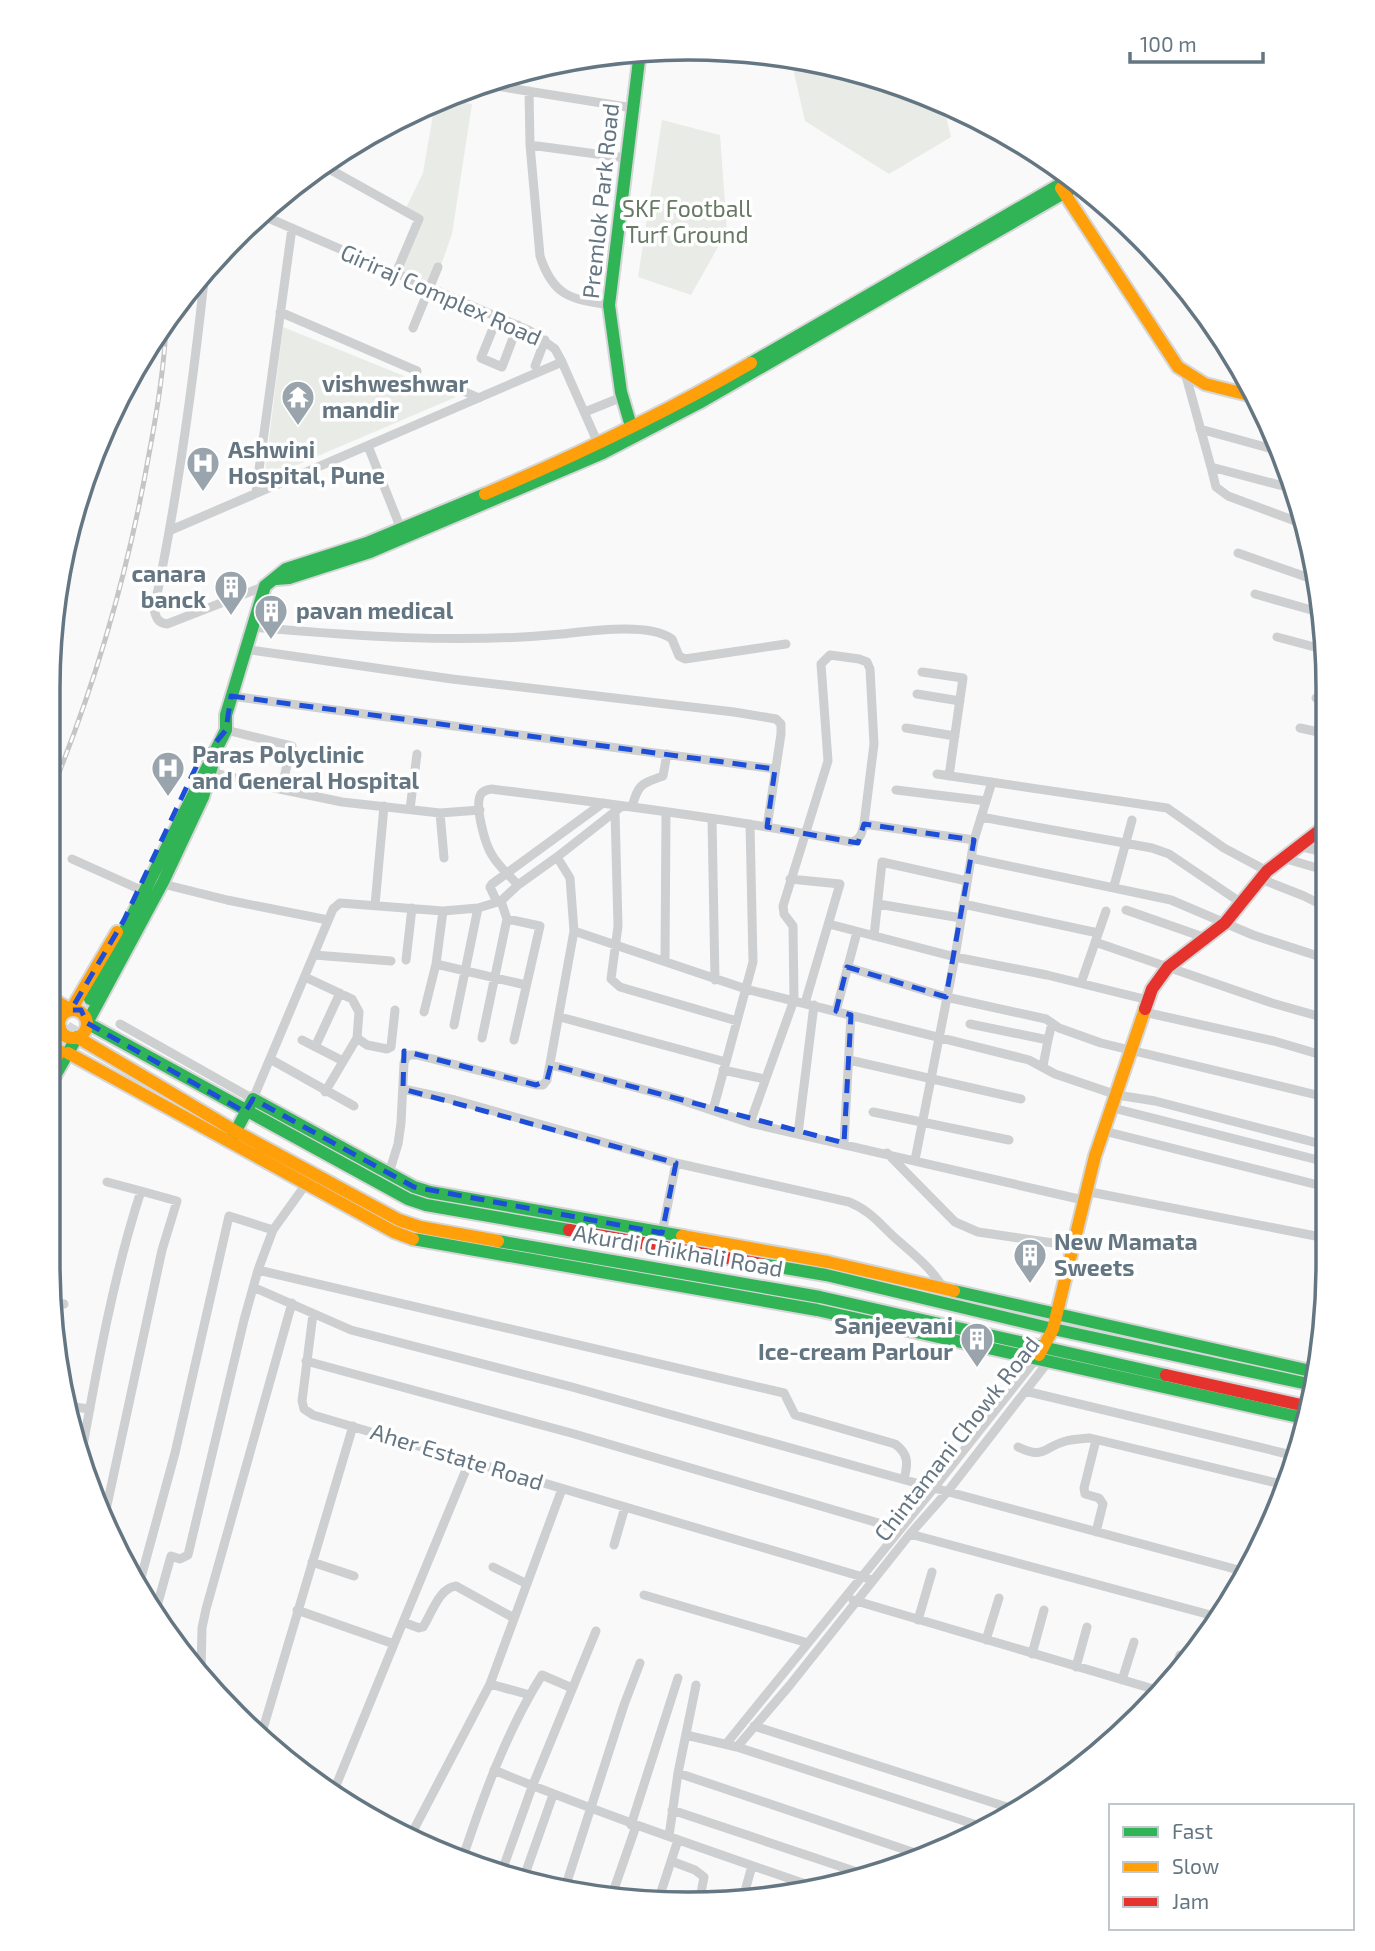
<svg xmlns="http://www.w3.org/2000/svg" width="1375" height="1951" font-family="'Exo 2',sans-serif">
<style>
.green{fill:#e8ebe6}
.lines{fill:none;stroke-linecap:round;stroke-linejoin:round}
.secondary-tunnel{stroke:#d4d8dc;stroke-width:12;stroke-dasharray:12 6;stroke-linecap:butt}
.fast-casing{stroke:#d5d6d7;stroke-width:16}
.slow-casing{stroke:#d5d6d7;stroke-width:16}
.jam-casing{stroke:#d5d6d7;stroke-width:16}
.street{stroke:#cecfd0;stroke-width:9}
.fast{stroke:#30b455;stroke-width:12}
.slow{stroke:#ff9f0a;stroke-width:12}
.jam{stroke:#e5322d;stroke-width:12}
.rail-casing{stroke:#c3c5c6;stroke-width:5}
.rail{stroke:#fff;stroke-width:2.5;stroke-dasharray:8;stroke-linecap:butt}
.marked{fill:none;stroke:#1d4ed8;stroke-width:5;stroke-dasharray:14 9;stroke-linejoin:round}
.labels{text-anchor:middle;stroke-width:7;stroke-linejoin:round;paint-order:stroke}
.street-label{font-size:23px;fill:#657683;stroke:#fff}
.park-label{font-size:23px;fill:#687a64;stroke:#fff}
.poi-label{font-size:23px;font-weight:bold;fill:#657683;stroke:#fff;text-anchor:start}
.rim{fill:none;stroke:#657683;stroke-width:3.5}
</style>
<rect width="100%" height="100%" fill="#f9f9f9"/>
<path class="green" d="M791 59 853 69 943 103 951 137 889 174 805 121Z
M442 99 472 104 452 234 433 288 396 273 419 219 405 210 423 173 435 103Z
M662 120 720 135 727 231 691 295 638 277Z
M283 327 456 397 264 479Z"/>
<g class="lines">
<path class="secondary-tunnel" d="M60 1051 90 999"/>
<defs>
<path id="fast" d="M751 363 1073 177
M633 433 621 392 609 305 640 52
M276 579 289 578 370 552 603 453 699 403 1081 183
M90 999 226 730V715L265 586 286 569 367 543 485 494
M47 1015 59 1023
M87 1023 163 882 203 797 214 759
M87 1023 408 1199 426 1205 569 1230
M47 1090 77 1037
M231 1140 253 1099 414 1187 430 1192 682 1236
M413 1239 817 1310 1308 1419
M498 1241 820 1297 1166 1375
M761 1264 826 1275 1053 1329 1313 1385
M954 1291 1315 1372"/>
<path id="slow" d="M1061 188 1178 367 1205 384 1257 397
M485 494C577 455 665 413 751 363
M47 996 71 1010
M71 1010 117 932
M59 1024a14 14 0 1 1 28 0a14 14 0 1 1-28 0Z
M77 1037 235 1131 399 1220 420 1227 498 1241
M47 1048 60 1027
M68 1053 394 1232 413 1239
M47 1072 60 1051
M682 1236 828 1262 954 1291
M1039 1355 1053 1329 1095 1156 1145 1009"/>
<path id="jam" d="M1145 1009 1152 989 1168 967 1225 923 1267 871 1324 827
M569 1230 761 1264
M1166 1375 1310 1407"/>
</defs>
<use href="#fast" class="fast-casing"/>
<use href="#slow" class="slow-casing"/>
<use href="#jam" class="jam-casing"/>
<path class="street" d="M478 83 633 108
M529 91 530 145 540 256C553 296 570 299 609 305
M530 145 626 158
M322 165 419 219 396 273
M259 214 530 331 555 349 562 362 600 448
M204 281C192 392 177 501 154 609 156 618 158 623 167 624L265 586
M280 312 417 371
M498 316 481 358 502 367 518 325
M413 328 438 267
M535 366 545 340
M1186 376 1211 467 1287 487
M443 382 479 398
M585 412 622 397
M1200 429 1276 450
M368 446 401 529
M1211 467 1216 487 1228 496 1298 522
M256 492 292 228
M171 530 562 362
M1238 553 1315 580
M1255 594 1322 613
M251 627C355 636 458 644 562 634 590 631 649 622 672 639L679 656 685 659 786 644
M1277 637 1322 649
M244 649 452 679 734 712 776 719 781 724V734L767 827
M922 672 963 678 949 776
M917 694 960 701
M231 696 775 769
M1316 698 1323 700
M906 728 955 736
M1300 728 1323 733
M226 730 292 746 281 789
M212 772 265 786 342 802 440 813 480 810
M937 774 1167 808 1224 848 1267 871
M896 790 986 801
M632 807C638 784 641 784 663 776L667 754
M410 809 417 754
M615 811 618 926 611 979 620 987 737 1021
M440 813 444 858
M981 817 1152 848 1169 854 1240 902
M712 819 715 980
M864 824 974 840
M1298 846 1324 852
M971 858 1171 900 1253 935 1324 958
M1283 858 1324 870
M72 859 139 889
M790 879 840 884 805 1003
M1261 879 1304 896 1324 906
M163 884 227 900 328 920
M518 885C509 875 499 867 492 855 485 844 474 805 481 794 484 790 487 790 491 789 612 804 732 819 851 842 861 839 862 833 864 824L874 744 870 669 867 662 859 659 830 655 821 664 828 761 783 906 784 914 793 926 794 1000 750 1123
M1114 886 1132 820
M497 902 490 887 492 884 603 803
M878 904 961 918
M963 904 1098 933
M375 905 384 806
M1126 910 1206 938
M507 919 540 926 514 1040
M829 924 955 957 1047 975 1148 1000
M574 931 746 989 1029 1060 1055 1074 1117 1095 1155 1101 1325 1145
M874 936 882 862 967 881
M1095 942 1272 1003 1325 1018
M314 955 391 961
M406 960 412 908
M665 961 666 812
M436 964 526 985
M847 967 946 997 1046 1019 1059 1028 1101 1043 1325 1097
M305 977 352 999 359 1012 357 1038 367 1045 387 1049 391 1047 395 1010
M1081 983 1106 911
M836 1011 857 932
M424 1012 436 964 443 911
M1144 1012 1274 1041 1325 1056
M560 1017 726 1062
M120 1024 253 1099 333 909 340 903 443 911 478 908 501 901 518 885 557 857 622 806
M970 1024 1048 1040 1052 1023
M454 1025 478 908
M482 1038 507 919 501 901
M302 1040 343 1061
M315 1047 340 993
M270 1059 354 1106
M849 1060 1021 1099
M551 1065 675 1098 750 1123 1083 1200
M1043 1066 1048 1040
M723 1070 765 1079
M403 1089 455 1100 676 1163 849 1202C869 1210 879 1223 894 1237 913 1254 931 1267 944 1289
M325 1092 357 1038
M1113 1108 1326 1162
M713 1110 753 962 750 824
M873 1112 1009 1140
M1104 1131 1326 1187
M798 1134 814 1005
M844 1143 851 1015
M887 1153 955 1222 978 1232 1074 1246
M915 1160 955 957 974 840 992 782
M389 1173 398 1144 401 1123 404 1063 407 1055H417L536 1085H543L547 1080 574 931 570 878 557 857
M107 1182 141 1191
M1085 1191 1326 1238
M662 1233 676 1163
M258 1270 784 1393 795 1415 895 1444C909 1454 908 1464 904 1479
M253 1287 351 1330 572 1387 934 1488 1246 1572
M52 1302 64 1304
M313 1314 302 1401 304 1409 313 1415 873 1580
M306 1361 571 1433 899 1529
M1025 1391 1296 1456
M66 1406 90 1409
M1018 1447C1045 1460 1043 1447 1066 1441 1073 1439 1082 1439 1090 1438L1285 1485
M81 1457C97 1368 113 1277 141 1191L177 1201 162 1250 106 1510
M1096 1532 1103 1504 1099 1498 1085 1494 1084 1488 1096 1440
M910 1534 1218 1617
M614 1545 625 1507
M312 1562 354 1576
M493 1567 527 1584
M139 1585 175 1453 229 1216 273 1230
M644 1595 808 1643
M853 1600 1160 1691
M297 1610 394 1644 335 1788
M154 1617 171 1556 180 1559 188 1555 244 1320 258 1270 273 1230 306 1184
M918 1620 932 1572
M403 1622 419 1628 423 1627C432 1613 439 1588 456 1586L514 1618
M986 1640 999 1598
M394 1644 470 1460
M1032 1654 1044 1610
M1076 1667 1087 1627
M201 1672 202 1628 206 1609 292 1303
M1174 1676 1180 1655
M1122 1680 1134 1642
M490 1684 530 1695
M754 1726 1013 1809
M686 1735 737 1747 986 1828
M260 1739 353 1426
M726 1744 934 1488 1036 1359
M737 1747 790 1685 910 1534 948 1491 1048 1362
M494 1770C598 1813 704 1849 811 1886
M678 1773 918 1854
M672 1810 857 1872
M631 1825 678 1678
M411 1835 490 1684 562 1489
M669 1836 678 1773 696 1685
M462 1860C483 1797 506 1732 542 1675L572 1688
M671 1861 695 1870 704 1877 700 1898
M502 1871 532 1787 596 1631
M524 1877 553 1795
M565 1888 624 1705 640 1663
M611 1898 636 1826
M659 1898 678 1840
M743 1898 752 1866"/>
<use href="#fast" class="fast"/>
<use href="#slow" class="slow"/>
<use href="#jam" class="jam"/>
<defs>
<path id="rail" d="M47 802C94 690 128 573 149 454 157 412 164 369 166 327"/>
</defs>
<use href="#rail" class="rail-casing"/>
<use href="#rail" class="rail"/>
</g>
<path class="marked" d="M231 696 775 769 767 827 858 843 864 824 974 840 946 997 847 967 836 1011 851 1015 844 1143 551 1065 547 1080 536 1085 404 1051 403 1089 676 1163 662 1233 414 1187 253 1099 245 1112 87 1023 81 1010H71L124 920 197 765 226 730Z"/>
<defs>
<symbol id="temple-pin" viewBox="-11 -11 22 30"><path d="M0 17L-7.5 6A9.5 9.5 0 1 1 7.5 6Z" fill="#99a4ac" stroke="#fff"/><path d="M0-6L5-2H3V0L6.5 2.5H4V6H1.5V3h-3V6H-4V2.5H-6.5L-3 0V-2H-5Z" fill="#fff"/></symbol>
<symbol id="hospital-pin" viewBox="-11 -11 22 30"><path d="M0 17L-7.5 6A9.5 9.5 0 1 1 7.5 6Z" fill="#99a4ac" stroke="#fff"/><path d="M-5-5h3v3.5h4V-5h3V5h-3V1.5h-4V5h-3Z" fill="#fff"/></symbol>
<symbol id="building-pin" viewBox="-11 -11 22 30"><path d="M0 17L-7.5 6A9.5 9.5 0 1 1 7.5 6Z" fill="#99a4ac" stroke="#fff"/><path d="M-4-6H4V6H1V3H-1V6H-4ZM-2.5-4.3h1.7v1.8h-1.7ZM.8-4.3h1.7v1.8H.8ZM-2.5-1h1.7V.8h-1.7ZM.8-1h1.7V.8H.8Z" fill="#fff"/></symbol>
</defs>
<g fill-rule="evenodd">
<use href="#temple-pin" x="279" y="378" width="38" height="52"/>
<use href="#hospital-pin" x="184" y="444" width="38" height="52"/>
<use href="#building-pin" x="212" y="568" width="38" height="52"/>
<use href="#building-pin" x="252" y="592" width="38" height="52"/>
<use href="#hospital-pin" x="149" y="749" width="38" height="52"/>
<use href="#building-pin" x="1011" y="1236" width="38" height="52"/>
<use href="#building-pin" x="958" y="1320" width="38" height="52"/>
</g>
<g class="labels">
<g class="street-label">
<text transform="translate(601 201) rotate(-84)" y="8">Premlok Park Road</text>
<text transform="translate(441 295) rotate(24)" y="8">Giriraj Complex Road</text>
<text transform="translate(678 1251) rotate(10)" y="8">Akurdi Chikhali Road</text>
<text transform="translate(957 1439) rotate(-52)" y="8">Chintamani Chowk Road</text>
<text transform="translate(457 1457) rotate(17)" y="8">Aher Estate Road</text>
</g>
<g class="park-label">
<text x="687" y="217">SKF Football<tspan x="687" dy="26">Turf Ground</tspan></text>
</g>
<g class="poi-label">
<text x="322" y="392">vishweshwar<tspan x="322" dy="26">mandir</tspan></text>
<text x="228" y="458">Ashwini<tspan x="228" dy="26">Hospital, Pune</tspan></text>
<text x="206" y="582" text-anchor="end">canara<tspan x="206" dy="26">banck</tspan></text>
<text x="296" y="619">pavan medical</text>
<text x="192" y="763">Paras Polyclinic<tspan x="192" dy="26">and General Hospital</tspan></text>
<text x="1054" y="1250">New Mamata<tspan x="1054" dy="26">Sweets</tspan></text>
<text x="953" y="1334" text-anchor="end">Sanjeevani<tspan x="953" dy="26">Ice-cream Parlour</tspan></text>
</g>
</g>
<path d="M0 0H1375V1951H0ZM688 60H688A628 628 0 0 1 1316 688V1264A628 628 0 0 1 688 1892H688A628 628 0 0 1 60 1264V688A628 628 0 0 1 688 60Z" fill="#fff" fill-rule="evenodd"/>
<path class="rim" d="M688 60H688A628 628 0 0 1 1316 688V1264A628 628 0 0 1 688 1892H688A628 628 0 0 1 60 1264V688A628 628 0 0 1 688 60Z"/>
<rect x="1109" y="1804" width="245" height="126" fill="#ffffff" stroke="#c1c8cd" stroke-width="2"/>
<rect x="1123" y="1827" width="35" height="10" fill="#30b455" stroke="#c1c8cd" stroke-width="2"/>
<text x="1172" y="1839" font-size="21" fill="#657683">Fast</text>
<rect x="1123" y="1862" width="35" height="10" fill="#ff9f0a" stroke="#c1c8cd" stroke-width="2"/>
<text x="1172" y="1874" font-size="21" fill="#657683">Slow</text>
<rect x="1123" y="1897" width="35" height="10" fill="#e5322d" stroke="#c1c8cd" stroke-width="2"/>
<text x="1172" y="1909" font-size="21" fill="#657683">Jam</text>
<path d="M1130 52v10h133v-10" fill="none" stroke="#657683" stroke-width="3.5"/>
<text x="1140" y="52" font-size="21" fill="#657683" stroke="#ffffff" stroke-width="5" paint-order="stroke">100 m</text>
</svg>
